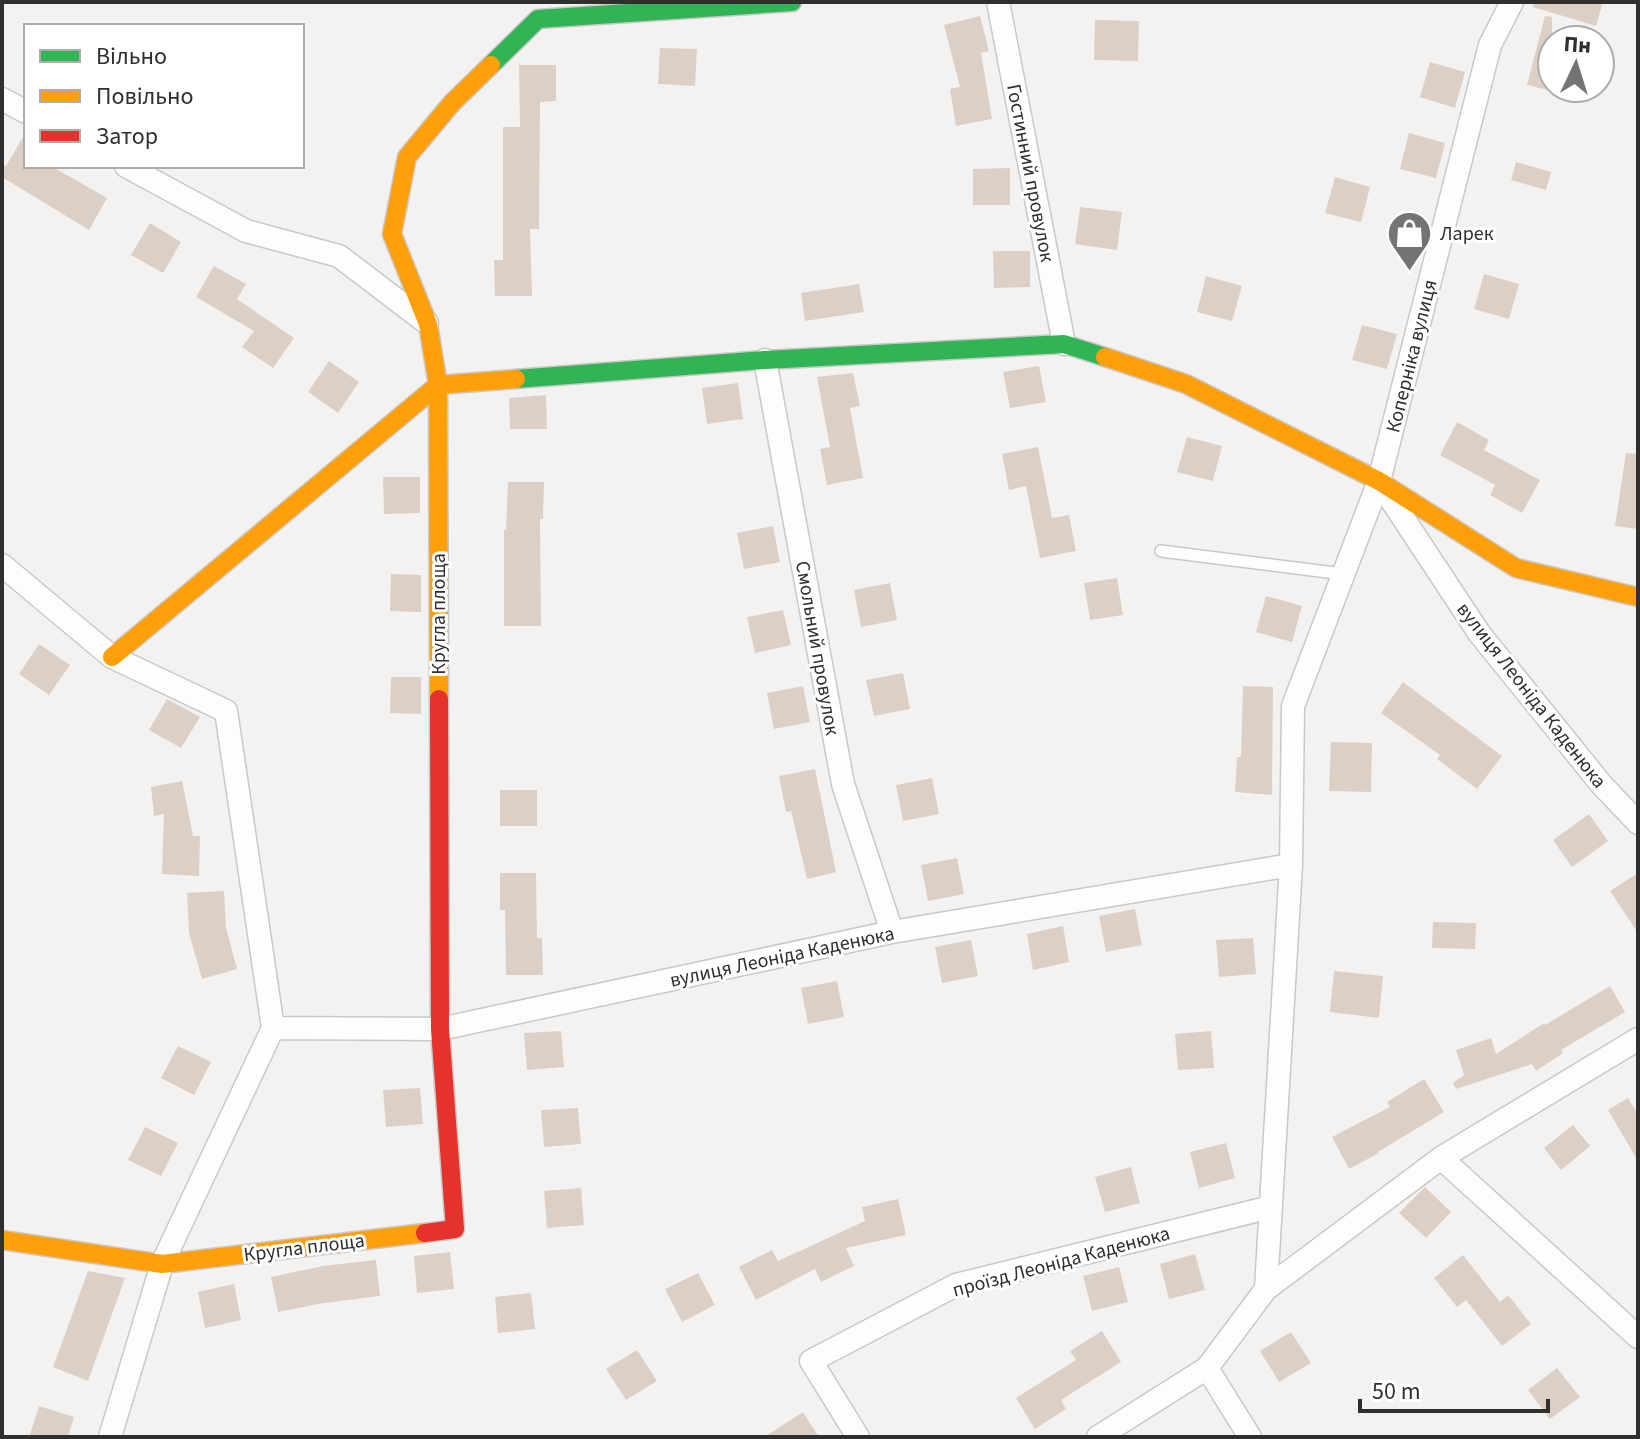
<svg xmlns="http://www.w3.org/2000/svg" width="1640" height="1439" font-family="'Source Sans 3',sans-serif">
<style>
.building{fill:#dcd0c6}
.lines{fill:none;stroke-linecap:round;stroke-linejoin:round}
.lane-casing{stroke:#cac8c7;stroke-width:14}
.street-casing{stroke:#cac8c7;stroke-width:25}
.fast-casing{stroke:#cac8c7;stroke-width:21}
.slow-casing{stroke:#cac8c7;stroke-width:21}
.jam-casing{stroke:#cac8c7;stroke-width:21}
.lane{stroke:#fdfdfd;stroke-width:11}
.street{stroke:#fdfdfd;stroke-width:22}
.fast{stroke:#30b455;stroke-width:18}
.slow{stroke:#ff9f0a;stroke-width:18}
.jam{stroke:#e5322d;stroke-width:18}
.labels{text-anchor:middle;stroke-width:6;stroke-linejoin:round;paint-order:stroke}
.street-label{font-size:20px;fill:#302f2e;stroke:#fff}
.poi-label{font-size:20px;fill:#302f2e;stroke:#fff;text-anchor:start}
</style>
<rect width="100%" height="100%" fill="#f4f2f0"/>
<path class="building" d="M1534 2H1603L1596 26 1533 7Z
M980 16 989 51 981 53 992 119 956 126 950 89 960 87 944 25Z
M1545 16 1552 17V91L1527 85Z
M1095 20 1139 21 1138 61 1094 60Z
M660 48 697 49 695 86 658 84Z
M1430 62 1465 72 1455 108 1420 97Z
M519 65H556V101L540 102 539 229H530L532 296H495L494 260H503V127H520Z
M26 132V166H51L107 198 89 230 2 177V166H6Z
M1409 133 1445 143 1436 178 1400 169Z
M1516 162 1551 172 1546 190 1511 180Z
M1010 168V205H973V169Z
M1335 177 1370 187 1361 222 1325 213Z
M1080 207 1122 212 1117 250 1075 244Z
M150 223 181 242 163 273 131 255Z
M993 251H1030V287L994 288Z
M214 266 246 284 237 299 294 338 273 368 242 347 254 331 196 297Z
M1484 274 1519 284 1509 319 1474 309Z
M1206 276 1242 286 1232 321 1197 312Z
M859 284 864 312 805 321 801 293Z
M1362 325 1397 334 1387 369 1352 360Z
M329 361 359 382 338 413 308 392Z
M1039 366 1046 402 1010 408 1003 372Z
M853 373 860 406 850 408 863 478 827 485 820 449 830 447 817 377Z
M738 383 743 419 707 424 702 388Z
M546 395 547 429H510L509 398Z
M1457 422 1489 440 1484 450 1540 480 1522 513 1490 495 1495 485 1440 455Z
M1187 437 1222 446 1213 481 1177 472Z
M1038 447 1052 518 1069 515 1076 551 1040 558 1026 486 1009 490 1002 454Z
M1626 453 1638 454V529L1615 526Z
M383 477H420V513L384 514Z
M508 482H544L543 519H540L541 626H504V530H506Z
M773 526 780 562 744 569 737 533Z
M391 574 421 575V612L390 611Z
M1117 578 1123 615 1090 620 1084 583Z
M890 583 897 620 861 627 854 590Z
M1266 596 1302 606 1292 642 1256 632Z
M783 610 791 645 755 653 747 617Z
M39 644 70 665 49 695 19 674Z
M903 673 910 709 874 716 866 680Z
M391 677H421V714L390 713Z
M1403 682 1502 756 1477 789 1437 759 1440 755 1381 713Z
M803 686 810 722 774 729 767 693Z
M1243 686 1273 687 1272 795 1235 792 1237 757H1241Z
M167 699 200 717 181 748 149 730Z
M1331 742 1372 743 1371 792 1329 791Z
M815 769 836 872 807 879 791 811 786 812 779 776Z
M932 778 939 814 903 821 896 785Z
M182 781 193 836H200L199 876 162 874 164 814 154 816 151 787Z
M500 790H537V826H500Z
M1589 814 1608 841 1572 867 1553 840Z
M957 858 964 894 928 901 921 865Z
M500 873H536L537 938H542L543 975H506L505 910H500Z
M1638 873V933L1610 891Z
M224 891 226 928 237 969 202 979 189 933 187 893Z
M1135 909 1142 945 1106 952 1099 916Z
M1433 922 1476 923 1475 949 1432 948Z
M1063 926 1069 962 1033 970 1027 934Z
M1253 938 1256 974 1219 977 1216 940Z
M971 940 978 976 942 983 935 947Z
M1334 971 1383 976 1379 1018 1330 1012Z
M837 981 844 1017 808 1024 801 988Z
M1610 986 1625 1012 1561 1050 1563 1053 1536 1071 1532 1064 1456 1089 1453 1083 1464 1075 1456 1050 1491 1038 1496 1054 1544 1023 1545 1025Z
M561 1031 564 1067 527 1070 524 1033Z
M1211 1031 1214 1068 1178 1070 1175 1034Z
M178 1046 211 1062 194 1095 161 1078Z
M1424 1079 1444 1112 1378 1152 1379 1153 1349 1169 1332 1137 1390 1107 1387 1102Z
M420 1088 423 1124 386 1127 383 1090Z
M1628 1098 1638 1114V1161L1608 1110Z
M578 1108 581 1144 544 1147 541 1110Z
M1573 1125 1590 1146 1561 1170 1544 1148Z
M145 1127 178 1143 161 1176 128 1160Z
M1226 1143 1235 1178 1199 1188 1190 1152Z
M1131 1167 1140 1203 1105 1212 1095 1177Z
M1425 1187 1451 1212 1426 1238 1399 1213Z
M581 1188 584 1225 547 1228 544 1191Z
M898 1199 906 1235 846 1248 854 1266 821 1282 815 1269 756 1300 739 1267 772 1250 778 1261 865 1221 862 1207Z
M450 1252 454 1289 417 1293 414 1256Z
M1195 1254 1205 1290 1169 1299 1160 1264Z
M1463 1255 1500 1302 1508 1295 1531 1324 1502 1346 1466 1300 1457 1307 1434 1278Z
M376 1260 380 1296 324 1303 278 1312 271 1277 323 1266Z
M1119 1267 1128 1302 1092 1311 1083 1276Z
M88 1271 125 1278 88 1381 53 1367Z
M698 1273 715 1305 682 1322 665 1289Z
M234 1284 241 1320 205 1328 198 1292Z
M531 1293 535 1329 498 1333 495 1297Z
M1102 1331 1121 1362 1061 1400 1066 1409 1035 1429 1016 1398 1076 1360 1070 1351Z
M1291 1332 1311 1363 1279 1382 1260 1351Z
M637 1350 657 1381 626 1400 606 1369Z
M1557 1368 1580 1397 1550 1419 1528 1390Z
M39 1406 74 1417 68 1437H29Z
M803 1412 819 1437H764Z"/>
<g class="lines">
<defs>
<path id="lane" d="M1161 551 1343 574"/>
<path id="street" d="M998 2 1064 344
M2 99 26 112
M126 166 246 231 339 256 427 323
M765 360 843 784 892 932
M1384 489 1479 633 1601 784 1638 823
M2 565 112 657 226 711 273 1028 162 1264 110 1437
M273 1028 440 1029 892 932 1291 865
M1441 1158 1638 1337
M1266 1289 1441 1158 1638 1039
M1207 1368 1250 1437
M858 1437 811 1361 956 1285 1271 1207
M1098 1437 1207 1368 1266 1289 1291 865 1293 706 1379 481 1490 45 1512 2"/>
<path id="fast" d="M491 65 538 19 792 2
M516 379 765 360 1064 344 1105 357"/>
<path id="slow" d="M1105 357 1186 384 1379 481 1516 568 1638 597
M112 657 438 385 516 379
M439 699 438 385 428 324 392 234 407 157 452 103 491 65
M2 1240 162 1264 425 1233"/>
<path id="jam" d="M425 1233 455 1229 440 1029 439 699"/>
</defs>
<use href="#lane" class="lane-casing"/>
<use href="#street" class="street-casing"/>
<use href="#fast" class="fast-casing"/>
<use href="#slow" class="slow-casing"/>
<use href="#jam" class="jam-casing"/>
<use href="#lane" class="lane"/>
<use href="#street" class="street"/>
<use href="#fast" class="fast"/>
<use href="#slow" class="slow"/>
<use href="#jam" class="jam"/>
</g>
<defs>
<symbol id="shop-pin" viewBox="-11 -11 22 30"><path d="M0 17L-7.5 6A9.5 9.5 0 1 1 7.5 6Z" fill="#757372" stroke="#fff"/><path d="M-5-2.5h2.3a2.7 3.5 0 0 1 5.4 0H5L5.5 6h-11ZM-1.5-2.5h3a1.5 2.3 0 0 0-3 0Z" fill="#fff"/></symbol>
</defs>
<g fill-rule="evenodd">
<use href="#shop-pin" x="1384" y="208" width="51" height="69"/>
</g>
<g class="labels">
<g class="street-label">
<text transform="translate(1031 173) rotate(79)" y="7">Гостинний провулок</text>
<text transform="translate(1411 356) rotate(-76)" y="7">Коперніка вулиця</text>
<text transform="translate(438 614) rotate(-90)" y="7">Кругла площа</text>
<text transform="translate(818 648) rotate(80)" y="7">Смольний провулок</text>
<text transform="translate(1532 695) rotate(52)" y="7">вулиця Леоніда Каденюка</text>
<text transform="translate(782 956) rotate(-12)" y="7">вулиця Леоніда Каденюка</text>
<text transform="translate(304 1247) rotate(-7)" y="7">Кругла площа</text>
<text transform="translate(1061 1261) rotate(-15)" y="7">проїзд Леоніда Каденюка</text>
</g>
<g class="poi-label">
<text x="1440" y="240">Ларек</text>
</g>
</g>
<rect width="1640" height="1439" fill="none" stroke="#302f2e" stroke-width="8"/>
<rect x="24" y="24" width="280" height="144" fill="#ffffff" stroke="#acacab" stroke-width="2"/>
<rect x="40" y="50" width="40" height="12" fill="#30b455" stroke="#acacab" stroke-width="2"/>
<text x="96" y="64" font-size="24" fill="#302f2e">Вільно</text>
<rect x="40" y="90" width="40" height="12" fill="#ff9f0a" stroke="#acacab" stroke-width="2"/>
<text x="96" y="104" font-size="24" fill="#302f2e">Повільно</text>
<rect x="40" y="130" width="40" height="12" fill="#e5322d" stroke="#acacab" stroke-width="2"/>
<text x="96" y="144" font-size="24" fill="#302f2e">Затор</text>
<g transform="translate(1576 64) rotate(4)"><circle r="38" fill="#ffffff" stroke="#acacab" stroke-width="2"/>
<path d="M0-6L14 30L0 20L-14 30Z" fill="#757372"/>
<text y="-12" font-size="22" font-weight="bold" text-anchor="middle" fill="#302f2e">Пн</text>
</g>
<path d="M1360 1399v12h188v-12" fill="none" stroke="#302f2e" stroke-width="4"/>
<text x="1372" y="1399" font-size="24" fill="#302f2e" stroke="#ffffff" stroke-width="6" paint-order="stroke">50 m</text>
</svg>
